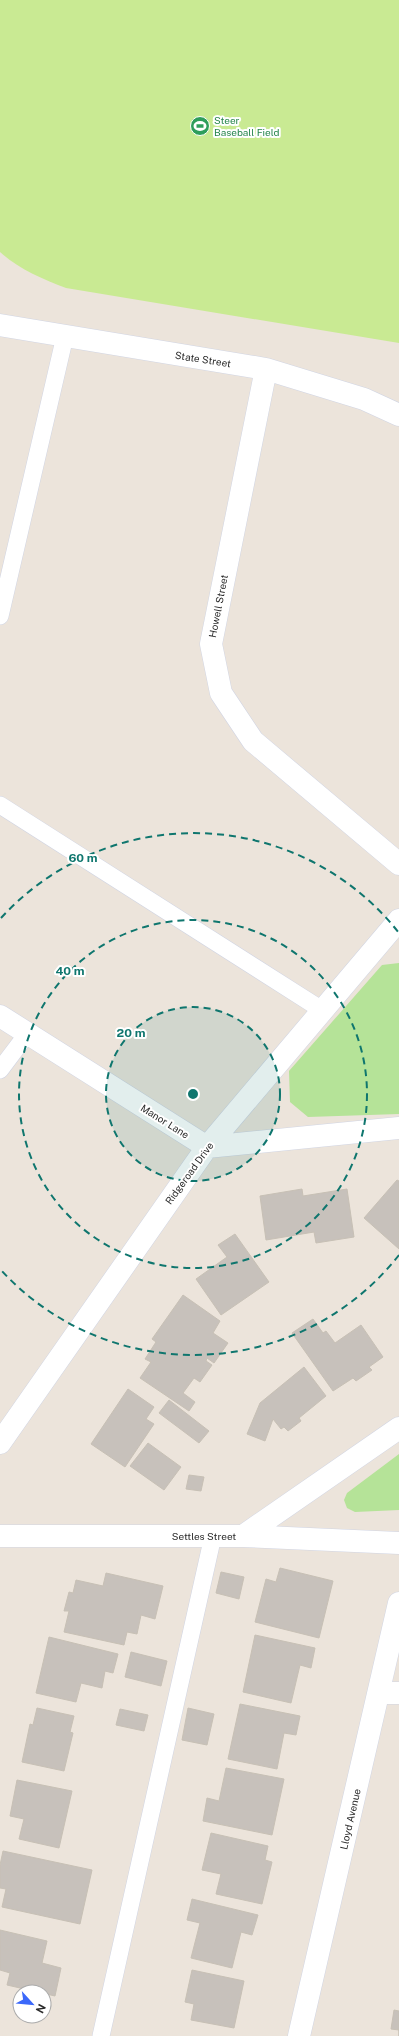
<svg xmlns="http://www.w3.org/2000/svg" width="399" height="2036" font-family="'Public Sans',sans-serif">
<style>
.green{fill:#b5e398}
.pitch{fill:#c9ea93}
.building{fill:#c7c1bb;stroke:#c7c0b5}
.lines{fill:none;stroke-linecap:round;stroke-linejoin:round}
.lane-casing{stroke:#d1d5e3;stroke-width:18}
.street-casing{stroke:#d1d5e3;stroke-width:23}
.lane{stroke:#fff;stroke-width:17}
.street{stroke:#fff;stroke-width:22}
.ring{fill:none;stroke:#0f766e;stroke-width:2;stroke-dasharray:7 5}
.labels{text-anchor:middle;stroke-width:4;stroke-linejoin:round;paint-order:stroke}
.leisure-label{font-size:10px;fill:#27864d;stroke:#fff;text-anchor:start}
.street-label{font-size:10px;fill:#2a2a2a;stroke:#fff}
.centre{fill:#0f766e;stroke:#fff;stroke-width:2}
.ring-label{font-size:12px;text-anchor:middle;font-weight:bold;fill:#0f766e;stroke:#fff;stroke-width:4;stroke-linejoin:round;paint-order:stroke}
</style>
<rect width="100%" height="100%" fill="#ece4db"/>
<path class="green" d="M399 963V1114L308 1117 290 1102 289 1071 382 965Z
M399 1454V1510L355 1512 347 1508 344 1500 347 1493Z"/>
<path class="pitch" d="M0 0H399V343L66 288C42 279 19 269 0 252Z"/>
<path class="building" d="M397 1180 399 1181V1249L364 1218Z
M302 1189 303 1196 347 1189 354 1237 316 1243 314 1232 266 1240 260 1196Z
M235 1234 269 1282 221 1315 196 1279 227 1257 218 1245Z
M183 1295 220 1321 213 1333 228 1343 214 1363 207 1358 206 1361 212 1365 200 1382 194 1378 183 1393 195 1402 189 1411 140 1378 151 1362 145 1359 156 1342 152 1339Z
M313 1319 323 1333 326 1331 335 1343 361 1325 383 1357 369 1367 372 1370 356 1381 353 1378 333 1391 292 1333Z
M304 1367 326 1396 299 1418 301 1421 288 1431 284 1427 281 1429 273 1419 265 1441 247 1434 260 1403Z
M128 1389 154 1407 146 1419 154 1424 125 1467 91 1444Z
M169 1400 209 1431 199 1443 159 1413Z
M148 1443 181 1467 164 1490 130 1466Z
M189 1475 204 1477 201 1491 186 1489Z
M280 1568 333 1581 319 1638 255 1622 266 1579 276 1582Z
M221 1572 244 1577 239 1599 216 1593Z
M106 1573 163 1586 155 1619 141 1615 137 1634 127 1632 124 1645 64 1632 69 1611H64L69 1592 73 1593 76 1580 103 1586Z
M255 1635 315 1648 311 1668 300 1665 291 1703 243 1692Z
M49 1637 118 1654 113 1673 105 1671 102 1688 81 1683 76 1702 36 1693Z
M131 1652 167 1661 161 1686 125 1677Z
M240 1704 300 1716 296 1735 284 1733 277 1769 228 1759Z
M37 1708 74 1716 70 1732 73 1733 64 1771 22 1762 30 1724 33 1725Z
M188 1708 214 1714 207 1745 182 1740Z
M120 1709 148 1715 144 1731 116 1725Z
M226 1768 284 1779 272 1835 203 1821 207 1798 219 1801Z
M17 1780 72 1791 59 1848 19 1839 24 1819 10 1816Z
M211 1833 268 1846 265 1860 272 1862 262 1904 216 1894 221 1874 202 1870Z
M3 1851 92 1870 80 1924 2 1907 6 1889 0 1888V1865Z
M192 1899 258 1915 252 1935 241 1932 232 1968 191 1958 200 1923 187 1920Z
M0 1930 47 1941 42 1963 61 1968 55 1996 7 1985 10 1973 0 1970Z
M192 1970 244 1981 234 2028 191 2020 194 2004 185 2002Z
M394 2010 399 2011V2036V2030L391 2029Z"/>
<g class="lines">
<defs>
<path id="lane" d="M0 616 65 336
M0 805 322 1010
M0 1070 27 1034
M101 2036 213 1536"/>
<path id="street" d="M0 325 266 369 364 399 399 415
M266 369 211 644 221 693 253 741 399 864
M0 1016 207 1147 399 1128
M0 1443 207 1147 399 920
M0 1536H243L399 1428
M243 1536 399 1543
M379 1693H399
M299 2036 399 1603"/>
</defs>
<use href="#lane" class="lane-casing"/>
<use href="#street" class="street-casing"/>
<use href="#lane" class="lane"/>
<use href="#street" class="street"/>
</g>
<circle cx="193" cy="1094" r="87" fill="#0f766e" fill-opacity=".12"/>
<g class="ring">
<circle cx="193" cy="1094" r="87"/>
<circle cx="193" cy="1094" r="174"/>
<path d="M399 1255A261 261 0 0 1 1 1270M1 918A261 261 0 0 1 399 933"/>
</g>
<defs>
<symbol id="stadium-disc" viewBox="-11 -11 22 22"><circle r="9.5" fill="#2e9e5b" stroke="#fff"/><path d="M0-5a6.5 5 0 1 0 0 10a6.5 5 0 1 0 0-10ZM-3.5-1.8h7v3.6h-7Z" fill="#fff"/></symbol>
</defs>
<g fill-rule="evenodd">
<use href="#stadium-disc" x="189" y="115" width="22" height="22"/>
</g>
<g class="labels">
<g class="leisure-label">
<text x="214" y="124">Steer<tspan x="214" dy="12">Baseball Field</tspan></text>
</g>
<g class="street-label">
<text transform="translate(203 359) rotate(9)" y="4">State Street</text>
<text transform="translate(218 606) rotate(-79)" y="4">Howell Street</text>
<text transform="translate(165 1121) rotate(32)" y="4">Manor Lane</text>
<text transform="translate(189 1173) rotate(-54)" y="4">Ridgeroad Drive</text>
<text x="204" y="1540">Settles Street</text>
<text transform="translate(350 1819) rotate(-77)" y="4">Lloyd Avenue</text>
</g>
</g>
<circle cx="193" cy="1094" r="6" class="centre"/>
<g class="ring-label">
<text x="83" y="862">60 m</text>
<text x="70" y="975">40 m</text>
<text x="131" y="1037">20 m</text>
</g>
<g transform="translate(32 2004) rotate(117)"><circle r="19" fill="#ffffff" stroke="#aaaaaa"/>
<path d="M0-3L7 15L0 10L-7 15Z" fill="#3b68fa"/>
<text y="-6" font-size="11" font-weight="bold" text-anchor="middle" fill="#2a2a2a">N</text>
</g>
</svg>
